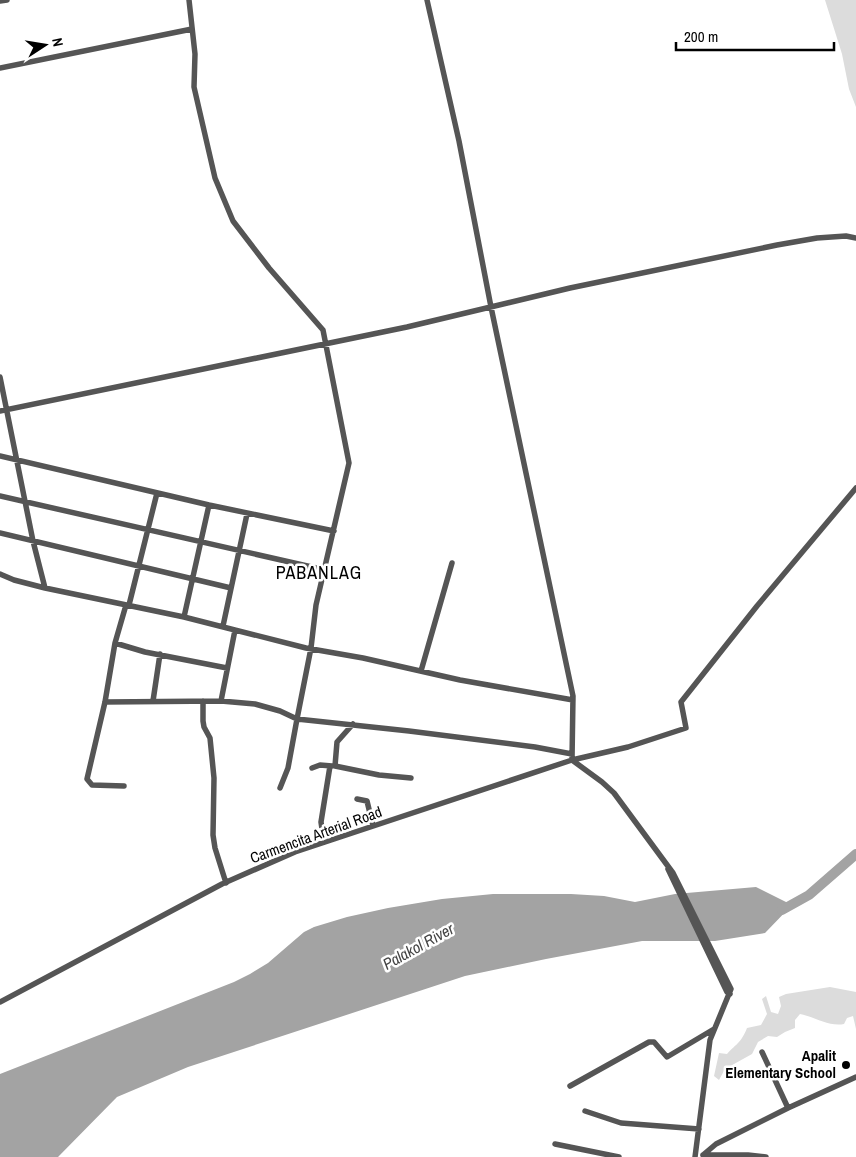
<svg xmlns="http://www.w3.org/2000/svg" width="856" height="1157" font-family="'Archivo Narrow',sans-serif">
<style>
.green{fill:#dcdcdc}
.water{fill:#a3a3a3}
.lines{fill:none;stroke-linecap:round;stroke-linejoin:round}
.river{stroke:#a3a3a3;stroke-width:10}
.minor{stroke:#555;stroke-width:5.5}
.poi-dot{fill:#000;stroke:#fff;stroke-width:2}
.labels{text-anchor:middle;stroke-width:5;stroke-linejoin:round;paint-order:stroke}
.street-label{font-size:15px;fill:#000;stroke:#fff}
.poi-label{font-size:15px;font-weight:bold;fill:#000;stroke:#fff;text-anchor:end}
.water-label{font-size:16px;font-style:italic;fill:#444;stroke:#fff}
.quarter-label{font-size:18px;letter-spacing:1px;fill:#000;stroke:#fff}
</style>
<rect width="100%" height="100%" fill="#fff"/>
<path class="green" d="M825 0H856V107L849 89 842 54Z
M830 987 856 992V1029L853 1016 847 1018 844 1024C829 1027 815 1017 800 1014L795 1020V1028L785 1032 777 1037 768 1036 758 1042 752 1054 725 1069 719 1080 714 1076 719 1053 727 1054C737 1043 741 1043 747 1028L761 1025 767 1014 762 999 766 996 771 1012 778 1014 781 1006 779 997 786 994Z"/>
<path class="water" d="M756 887 792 905 765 933 715 941H642L546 959 465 976 188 1067 117 1097 58 1157H0V1074L234 982 250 974 268 963 304 932 314 927 347 917 388 908 442 899 493 894H571L604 896 635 902 675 894Z"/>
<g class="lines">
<path class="river" d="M782 910 809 895 856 854"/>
<path class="minor" d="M189 0 195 54 194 87 215 178 233 221 269 268 323 330 349 463 316 605 311 648 297 719 288 768 280 788
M427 0 459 141 491 307 573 696 572 760
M0 1 7 0
M0 68 192 29
M0 377 33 541 45 588
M0 411 407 327 570 288 777 245 817 238 846 236 856 238
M0 456 209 505 334 531
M0 496 325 570
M0 533 231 588
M0 574 14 580 45 588 184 617 306 648 363 658 460 680 573 700
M129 605 157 493
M184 617 209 505
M223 626 247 514
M115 643 145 652 227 668
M421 671 452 563
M153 701 160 654
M203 701V721L204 727 210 738 214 778 213 835 215 848 226 883
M221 701 235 630
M105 702 221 701 255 704 280 711 297 719 409 731 535 747 572 754
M353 724 337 742 335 766 379 775 411 778
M572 760 602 782 614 793 673 873 731 989 710 1040 695 1157
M312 768 320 765 332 766
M124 786 92 785 87 779 105 702 115 643 126 605
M357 799 367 801 373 826
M324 842 321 822 330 766
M668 869 727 992 730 994
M0 1002 222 884 295 852 572 760 628 747 686 728 681 702 757 606 856 488
M762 1052 788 1108
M570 1086 649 1042H654L667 1057 714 1029
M585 1111 621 1123 699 1129
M555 1144 619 1157
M703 1155 716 1144 788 1108 856 1077
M703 1155H748L766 1157"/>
</g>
<circle class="poi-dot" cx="846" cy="1065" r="5"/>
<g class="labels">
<g class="street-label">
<text transform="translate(316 835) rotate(-20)" y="5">Carmencita Arterial Road</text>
</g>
<g class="poi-label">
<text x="836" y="1061">Apalit<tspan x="836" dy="17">Elementary School</tspan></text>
</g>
<g class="water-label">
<text transform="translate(418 946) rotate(-29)" y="6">Palakol River</text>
</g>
<g class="quarter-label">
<text x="319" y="579">PABANLAG</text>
</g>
</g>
<g transform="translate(45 45) rotate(78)" stroke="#ffffff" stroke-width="4" paint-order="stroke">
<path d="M0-4L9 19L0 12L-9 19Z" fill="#000000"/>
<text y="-8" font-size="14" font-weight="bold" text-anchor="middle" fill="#000000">N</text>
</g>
<path d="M676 42v8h158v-8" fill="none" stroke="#000000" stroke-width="2.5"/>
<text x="684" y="42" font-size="15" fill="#000000" stroke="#ffffff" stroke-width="4" paint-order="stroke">200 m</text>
</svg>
